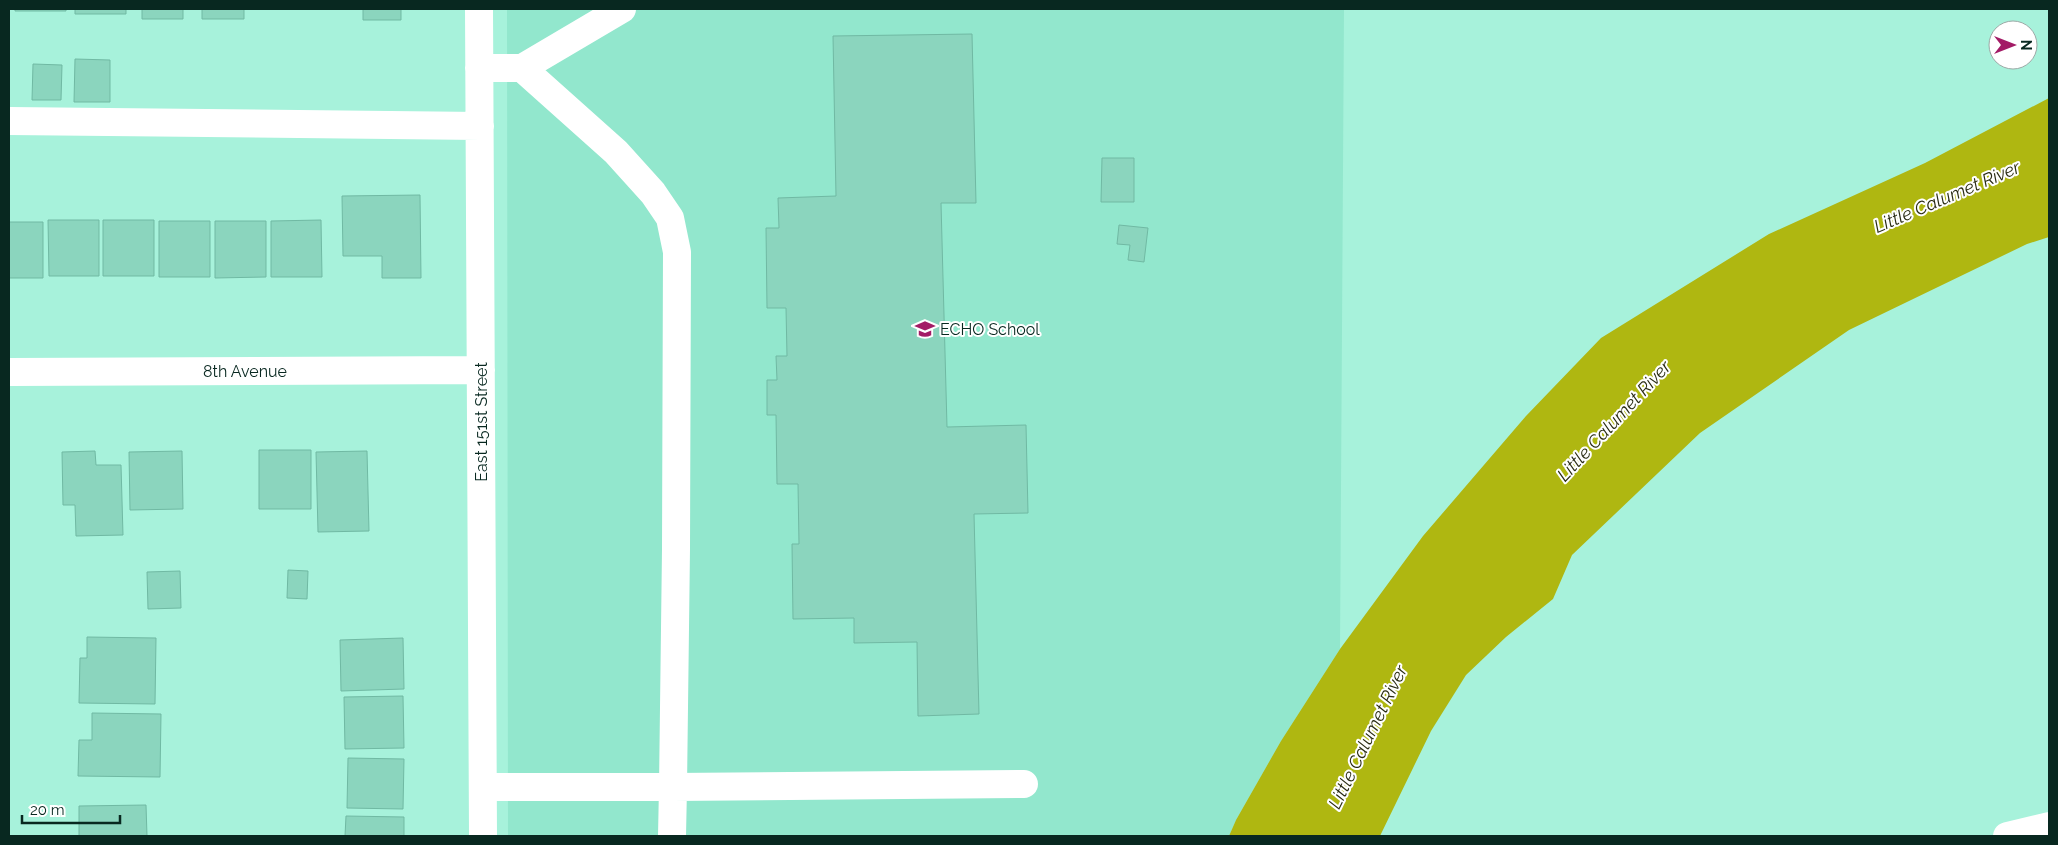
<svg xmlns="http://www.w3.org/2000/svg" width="2058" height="845" font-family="Raleway,sans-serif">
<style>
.built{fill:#92e7cd}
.water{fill:#afb711}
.building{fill:#8bd5be;stroke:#70b9a3}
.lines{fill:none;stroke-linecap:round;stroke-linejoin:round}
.minor{stroke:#fff;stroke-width:28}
.labels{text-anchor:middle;stroke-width:4;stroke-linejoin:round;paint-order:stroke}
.poi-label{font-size:16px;fill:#082820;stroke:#fff;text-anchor:start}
.street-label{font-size:16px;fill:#082820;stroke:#fff}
.water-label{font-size:18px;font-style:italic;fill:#2a2c14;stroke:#fff}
</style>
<rect width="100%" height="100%" fill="#a7f2db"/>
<path class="built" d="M507 9H1344L1340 649 1281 741 1236 820 1229 836H508Z"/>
<path class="water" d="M2049 98V237L2027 244 1849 330 1700 433 1572 555 1553 599 1506 637 1466 675 1431 731 1380 836H1229L1236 820 1281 741 1340 649 1423 536 1526 416 1601 338 1769 234 1925 163Z"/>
<path class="building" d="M15 9H66V11H15Z
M75 9H126V14H75Z
M142 9H183V19H142Z
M202 9H244V19H202Z
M363 9H401V20H363Z
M972 34 976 203H941L947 427 1026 425 1028 513 974 514 979 714 918 716 917 642 854 643V618L793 619 792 544H799L798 484H777L776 415H767V380H777L776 356H787L786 308H767L766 228H779L778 198 836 196 833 36Z
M75 59 110 60V102H74Z
M33 64 62 65 61 100H32Z
M1102 158H1134V202H1101Z
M420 195 421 278H382V256H343L342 196Z
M48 220H99V276H49Z
M103 220H154V276H103Z
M321 220 322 277H271V221Z
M159 221H210V277H159Z
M215 221H266V277L215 278Z
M9 222H43V278H9Z
M1119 225 1148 228 1144 262 1128 260 1130 245 1117 244Z
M259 450H311V509H259Z
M95 451 96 465H121L123 535 76 536 75 505H63L62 452Z
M182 451 183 509 130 510 129 452Z
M367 451 369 531 318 532 316 452Z
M288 570 308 571 307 599 287 598Z
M180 571 181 608 148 609 147 572Z
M87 637 156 638 155 704 79 703 80 658H87Z
M403 638 404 689 341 691 340 640Z
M403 696 404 748 345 749 344 697Z
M92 713 161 714 160 777 78 776 79 740H92Z
M348 758 404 759 403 809 347 808Z
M146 805 147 836H79V806Z
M346 816 404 817V836H345Z"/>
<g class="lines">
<path class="minor" d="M479 9 483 836
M479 68H522L616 152 653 193 670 218 677 252 676 549 673 787H483
M522 68 622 9
M9 121 480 126
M9 372 481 370
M672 836 673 787 1024 784
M2007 836 2049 826"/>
</g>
<defs>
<symbol id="school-bare" viewBox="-9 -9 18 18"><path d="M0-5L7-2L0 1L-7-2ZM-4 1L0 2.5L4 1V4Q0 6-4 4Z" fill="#a31b66" stroke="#fff" stroke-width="2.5" paint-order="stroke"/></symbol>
</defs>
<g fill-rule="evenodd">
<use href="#school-bare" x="911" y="315" width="28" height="28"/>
</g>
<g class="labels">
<g class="poi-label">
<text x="940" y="335">ECHO School</text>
</g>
<g class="street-label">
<text x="245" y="377">8th Avenue</text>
<text transform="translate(481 422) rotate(-90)" y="6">East 151st Street</text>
</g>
<g class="water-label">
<text transform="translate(1947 197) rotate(-23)" y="6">Little Calumet River</text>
<text transform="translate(1614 421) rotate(-47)" y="6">Little Calumet River</text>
<text transform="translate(1368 737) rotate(-64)" y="6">Little Calumet River</text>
</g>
</g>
<rect width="2058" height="845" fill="none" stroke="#082820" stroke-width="20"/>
<g transform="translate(2013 45) rotate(90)"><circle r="24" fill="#ffffff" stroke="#9ca9a6"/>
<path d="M0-4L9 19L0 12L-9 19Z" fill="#a31b66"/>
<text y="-8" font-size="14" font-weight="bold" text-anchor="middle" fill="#082820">N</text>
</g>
<path d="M22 815v8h98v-8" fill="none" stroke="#082820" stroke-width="2.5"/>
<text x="30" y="815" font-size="15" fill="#082820" stroke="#ffffff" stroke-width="4" paint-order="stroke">20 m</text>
</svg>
